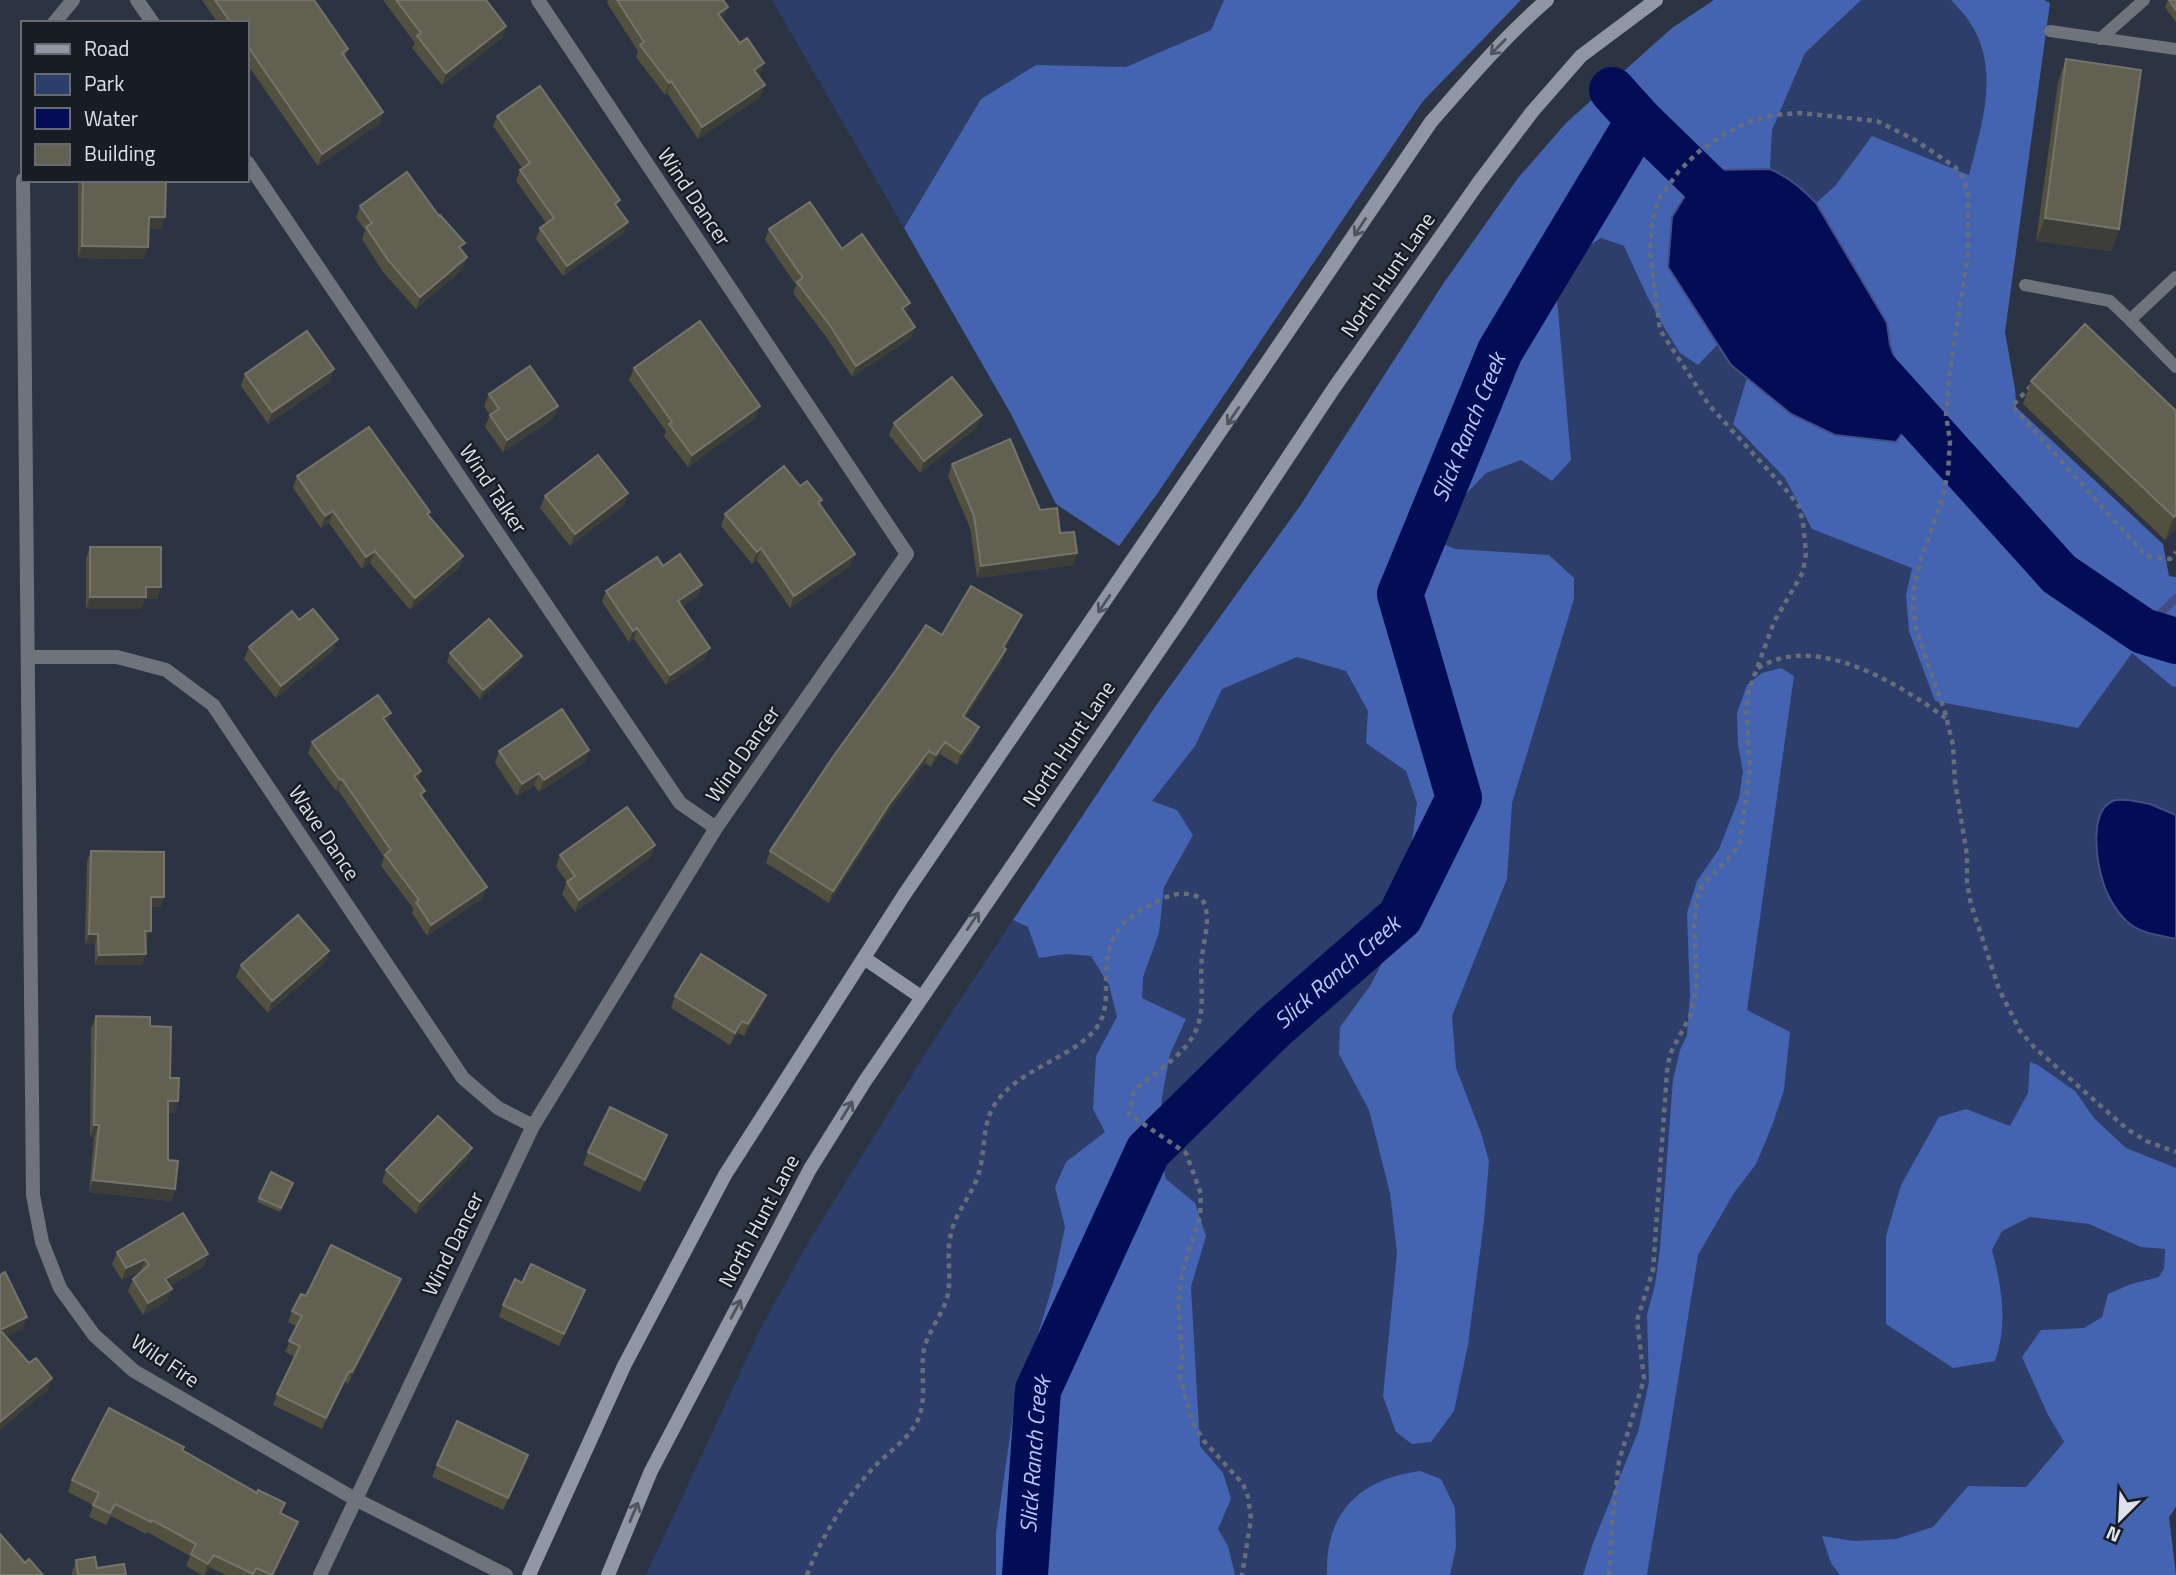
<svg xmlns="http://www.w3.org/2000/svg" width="2176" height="1575" font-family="'Titillium Web',sans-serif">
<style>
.green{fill:#2c3e69}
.forest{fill:#4464b2}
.water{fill:#030d56;stroke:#444d83;stroke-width:2}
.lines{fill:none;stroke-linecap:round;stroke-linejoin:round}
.stream{stroke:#444d83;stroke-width:8}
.river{stroke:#030d56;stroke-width:46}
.path{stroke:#666d7b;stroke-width:4.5;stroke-dasharray:5 5;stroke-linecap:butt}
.service{stroke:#6f737b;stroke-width:12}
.minor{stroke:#6f737b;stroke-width:14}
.secondary{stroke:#9096a3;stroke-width:14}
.wall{fill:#52503f}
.shaded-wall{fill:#3d3e39}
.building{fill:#616051;stroke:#74746a;stroke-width:2}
.oneway{stroke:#4e535d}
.labels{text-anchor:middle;stroke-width:5;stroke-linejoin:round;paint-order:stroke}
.street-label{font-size:21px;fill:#dce1eb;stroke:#181c23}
.water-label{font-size:23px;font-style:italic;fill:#b6caf4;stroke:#181c23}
</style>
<rect width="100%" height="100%" fill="#2c3444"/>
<path class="green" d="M772 0H1224L1211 30 1126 67 1036 65 981 99 904 228Z
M1750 0H1977L2018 61 1969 387 2127 576 2176 577V1247L2165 1250 2164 1268 2159 1277 2131 1284 2102 1317 2084 1328 2041 1330 2048 1415 2064 1442 2026 1487 1968 1486 1934 1527 1896 1539 1906 1575H646L760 1330 805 1248 930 1046 1013 920 1028 927Z"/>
<path class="forest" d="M1224 0H1521L1423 101 1157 494 1119 546 1056 504 1011 414 904 228 981 99 1036 65 1126 67 1211 30Z
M1714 0H1861L1805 53 1772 130 1770 169 1716 170 1668 267 1718 344 1698 365 1680 353 1665 329 1647 296 1624 246 1601 238 1573 256 1557 299 1571 460 1552 481 1521 460 1486 473 1444 517 1433 540 1456 549 1549 555 1574 578V599L1512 803 1507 879 1452 1016 1456 1068 1481 1133 1489 1161 1484 1221 1468 1345 1454 1411 1431 1442 1412 1444 1396 1432 1383 1396 1397 1253 1390 1193 1369 1110 1339 1054 1340 1027 1370 986 1401 927 1417 803 1406 771 1366 743 1368 711 1346 671 1297 657 1222 689 1195 746 1152 801 1177 810 1193 835 1164 887 1159 933 1143 977 1142 998 1186 1019 1170 1054 1162 1097 1159 1149 1166 1179 1195 1203 1206 1236 1191 1287 1200 1446 1223 1473 1231 1499 1218 1529 1228 1546 1235 1575H996V1533L1016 1395 1033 1351 1053 1284 1065 1227 1055 1187 1066 1162 1105 1132 1093 1109 1096 1056 1117 1017 1109 985 1091 956 1066 954 1039 958 1028 927 1013 920 1155 707 1300 506 1443 284 1518 178 1566 123 1672 28Z
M1951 0H2044L2050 3 2005 332 2015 389 2016 407 2163 544 2169 576 2176 577V687L2172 686 2132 653 2078 728 1935 701 1909 631 1906 595 1912 568 1812 529 1785 478 1733 424 1747 378 1791 414 1902 379 1890 345 1887 323 1816 203 1835 186 1872 136 1969 175C1982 124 2001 68 1969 21 1964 13 1957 7 1951 0Z
M1781 668 1794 676 1747 1010 1790 1032 1784 1090 1772 1126 1756 1164 1734 1193 1698 1255 1647 1575H1583L1593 1543 1638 1432 1649 1382 1647 1315 1655 1285 1660 1249 1673 1080 1680 1050 1687 1035 1690 995 1687 913 1697 881 1719 849 1739 798 1743 771 1738 745 1737 713 1747 685 1762 673Z
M2030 1062 2038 1065 2075 1091 2094 1118 2126 1148 2176 1168V1507L2169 1517 2176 1575H1840L1831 1563 1822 1536 1854 1541 1896 1539 1933 1527 1968 1486 2026 1487 2064 1442 2048 1415 2022 1357 2041 1330 2084 1328 2102 1317 2108 1294 2131 1284 2159 1277 2164 1268 2165 1249 2141 1247 2089 1224 2030 1217 2002 1231 1992 1250C2002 1287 2008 1324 1995 1361L1953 1368 1886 1324V1236L1901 1185 1939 1117 1966 1109 2010 1126 2028 1093Z
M1420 1471 1441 1479 1455 1508 1456 1547 1450 1575H1327C1325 1512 1360 1479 1420 1471Z"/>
<path class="water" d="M1770 169C1789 177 1802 188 1816 203L1887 323 1890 345 1902 379 1910 422 1896 442 1835 435 1791 414 1731 365 1668 267 1672 217 1691 186 1716 170Z
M2129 800 2150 804 2176 815V939C2160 935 2143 934 2130 924 2118 915 2107 896 2103 882 2097 863 2088 811 2113 801 2117 799 2125 800 2129 800Z"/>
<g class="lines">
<path class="stream" d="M2143 631 2176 598"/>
<g class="river">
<path d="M1639 120 1744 222"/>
<path d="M1866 360 2059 574 2143 631 2176 641"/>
<path id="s1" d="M1025 1575 1038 1390 1148 1151 1273 1028 1400 917 1459 798 1400 594 1500 351 1639 120 1612 90"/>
</g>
<path class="path" d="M2031 386 2012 406 2146 556 2170 559 2176 552
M1758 668C1817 632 1899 684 1947 719
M807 1575C821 1537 846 1498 873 1468 888 1452 911 1438 919 1417 927 1396 920 1371 924 1349 928 1332 940 1318 946 1301 953 1281 946 1259 950 1238 954 1215 967 1202 976 1181 986 1158 981 1132 992 1109 1015 1066 1084 1057 1101 1020 1107 1007 1106 992 1106 978 1106 934 1123 917 1162 899 1175 893 1189 891 1202 899 1212 916 1204 938 1202 957 1200 974 1203 993 1201 1011 1197 1051 1160 1066 1134 1091L1129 1114 1186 1153 1201 1194 1200 1217 1183 1269 1178 1302 1182 1355 1180 1377 1192 1421 1204 1441 1243 1484 1248 1497 1251 1519 1242 1575
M1609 1575 1612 1525 1619 1461 1644 1379 1637 1320 1653 1270 1667 1071 1670 1054 1690 1016 1694 999 1697 983 1694 924 1698 895 1702 885 1733 854 1740 842 1750 768 1746 709 1749 690 1774 622 1803 572 1806 553 1803 523 1799 507 1787 491 1709 405 1660 330 1650 253 1652 224 1658 200 1679 171 1697 153 1723 135 1748 122 1774 115 1800 113 1877 121 1915 140 1955 167 1963 177 1968 193V254L1950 370 1946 415 1950 441 1948 473 1941 503 1920 562 1914 589 1913 606 1916 629 1945 712 1953 745 1955 782 1967 855V883L1971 904 1999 989 2020 1031 2035 1048 2127 1129 2146 1141 2176 1152"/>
<path class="service" d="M2050 31 2176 49
M2100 39 2144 0
M2176 277 2130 320 2176 367
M2025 285 2110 301 2130 320"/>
<path class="minor" d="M137 0 153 23
M54 23 73 0
M247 162 680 803 716 828
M23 180 33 1195 42 1242 60 1288 94 1335 134 1371 355 1499 506 1575
M29 657H117L166 670 213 705 463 1078 498 1108 533 1126
M320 1575 533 1126 716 828 907 554 538 0"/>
<path class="secondary" d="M864 958 921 997
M529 1575 624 1366 725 1175 904 895 1431 122C1468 80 1504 37 1547 0
M608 1575 651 1471 691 1395 810 1169 865 1081 1182 617 1334 388 1479 182 1532 112 1581 56 1656 0"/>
</g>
<path class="wall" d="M202 0H314L348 49 345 57 383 112 379 124 318 166 247 64V23H218Z
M383 0H486L506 26 502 38 442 85 412 48 415 43Z
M608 0H723V19H722L760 76H758L765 85 760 97 698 139 667 93 665 95 636 57 638 51 607 3Z
M2168 0H2176V22L2165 7Z
M2066 59 2119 229 2111 251 2036 241 2058 82Z
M497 116 618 208 624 233 563 276 536 239 540 228 547 224 516 181 520 170 522 168 493 126Z
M78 180H166L161 229H148L144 259 78 258Z
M360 206 462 251 463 269 416 309 383 272 362 239 365 230 356 218Z
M769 229 842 249 906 314 915 327 911 338 852 377 827 338 793 293 796 285 765 240Z
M634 368 760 406 755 418 688 467 664 436 666 431 629 380Z
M245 374 330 381 268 424 241 386Z
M2031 381 2176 411V529L2165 540 2023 404Z
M489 394 558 406 554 418 503 452 485 427 490 415 484 406Z
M982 415 977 427 920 473 889 435 894 423Z
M952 464 1040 510 1077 553 1073 565 977 578 970 528 948 476Z
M297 476 429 516 463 556 459 568 410 610 370 563 362 569 329 523 321 528 293 488Z
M800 486 822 500 820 505 850 566 790 608 757 560 752 564 721 526 725 514Z
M628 493 624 505 570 546 540 508 545 496Z
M90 547 161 587 157 599H145L141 609H86V559Z
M663 566 702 585 698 596 682 606 706 658 666 685 634 639 629 642 602 602 606 591Z
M299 620 338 639 333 651 276 698 244 659 249 647Z
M1017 627 1005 648 1002 661 965 717 975 739 957 765 940 754 931 767 925 763 884 818 829 903 766 863 770 851 942 635Z
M450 653 519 664 480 699 447 662Z
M391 713 387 723 421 771 418 781 425 791 422 797 483 898 427 936 412 913 413 908 381 866 384 857 338 790 336 791 308 753 312 742Z
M499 751 585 762 539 792 534 785 517 796 495 763Z
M91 851 164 897 160 907H151L147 941H145L142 965H95V944H85L87 861Z
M560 855 651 857 575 912 562 894 567 882 556 867Z
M325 963 268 1013 236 977 241 965Z
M766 995 762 1007 744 1036 738 1033 730 1045 671 1008 675 996Z
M96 1016 150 1026 178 1101 174 1113H168V1160L175 1189 171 1201 89 1192 94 1137H90L91 1028Z
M667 1135 662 1147 640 1192 583 1165 588 1152Z
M467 1160 416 1214 382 1182 386 1170Z
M292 1187 280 1212 257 1202 259 1198Z
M117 1252 208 1254 204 1266 170 1286 172 1289 167 1301 143 1315 128 1291 133 1279 141 1272V1271L122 1280 112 1264Z
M522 1283 585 1290 580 1302 559 1346 499 1317 503 1305Z
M397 1290 348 1384 345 1382 322 1429 273 1405 277 1394 295 1357 285 1352 296 1326 288 1322 292 1311 306 1296Z
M183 1450 281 1514 293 1534 274 1575H226L209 1567 205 1575H202L186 1566 190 1556 147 1532 146 1534 111 1516 106 1525 89 1517 93 1505 68 1492 72 1480Z
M437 1465 524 1467 503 1510 432 1477Z
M76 1560 97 1568 126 1575H72V1572Z"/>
<path class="shaded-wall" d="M728 7 723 19 714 26 718 14Z
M506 26 502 38 442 85 446 73Z
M764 63 760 76 750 82 754 70Z
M671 81 667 93 665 95 669 83Z
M765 85 760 97 698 139 702 127Z
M383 112 379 124 318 166 322 154Z
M149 217H165L161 229H144Z
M2045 218 2119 229 2111 251 2036 241Z
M628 222 624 233 563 276 567 266Z
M82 246 148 247 144 259 78 258Z
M467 257 463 269 416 309 420 297Z
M910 303 906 314 902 308Z
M915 327 911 338 852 377 856 366Z
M334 369 330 381 268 424 272 412Z
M558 406 554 418 503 452 507 440Z
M760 406 755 418 688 467 692 455Z
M982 415 977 427 920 473 924 461Z
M628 493 624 505 570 546 575 534Z
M333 511 329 523 321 528 325 516Z
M2176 515V529L2165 540 2174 517Z
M761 548 757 560 752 564 757 552Z
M375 551 370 563 362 569 366 557Z
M1077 553 1073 565 977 578 981 566Z
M855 554 850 566 790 608 794 596Z
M463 556 459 568 410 610 415 598Z
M702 585 698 596 674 611 678 601Z
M146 587H161L157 599H145L141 609H86L90 597Z
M1022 615 1017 627 999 659 1003 647Z
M637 628 634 639 629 642 633 631Z
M338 639 333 651 276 698 281 686Z
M710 648 706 658 666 685 670 675Z
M1006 649 1002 661 959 728 963 716Z
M522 656 519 664 480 699 483 690Z
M391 713 387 724 383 718Z
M979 727 975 739 957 765 961 753Z
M945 742 940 754 931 767 936 755Z
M589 750 585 762 539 792 544 780Z
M929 751 925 763 884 818 829 903 833 891 888 806Z
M421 771 417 783 414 776Z
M539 773 534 785 517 796 522 784Z
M342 779 338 790 336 791 340 780Z
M655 845 651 857 575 912 579 900Z
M487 887 483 898 427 936 431 925Z
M151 897H164L160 907H147Z
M145 931H151L147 941 142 942Z
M89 934H98L95 944H85Z
M329 951 325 963 268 1013 272 1001Z
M146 954 142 965H95L99 955Z
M766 995 762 1007 744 1036 748 1024Z
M742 1021 738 1033 730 1045 735 1033Z
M168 1101H178L174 1113H164Z
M94 1125H99L94 1137H90Z
M667 1135 662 1147 640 1192 645 1180Z
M472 1148 467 1160 416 1214 420 1202Z
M93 1180 175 1189 171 1201 89 1192Z
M208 1254 204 1266 161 1291 165 1279Z
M145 1259 141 1271 122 1280 126 1268Z
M401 1279 397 1290 348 1384 352 1372Z
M172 1289 167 1301 143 1315 148 1303Z
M585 1290 580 1302 559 1346 564 1334Z
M27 1317 23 1329 0 1340V1330Z
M349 1371 345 1382 322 1429 326 1418Z
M52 1378 48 1390 0 1430V1422Z
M528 1455 524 1467 503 1510 508 1498Z
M298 1522 293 1534 274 1575H272Z
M214 1555 209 1567 204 1575 208 1564Z"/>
<path class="building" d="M215 0H314L348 49 342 53 383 112 322 154 247 45V23H231Z
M396 0H486L506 26 446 73 417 36 421 33Z
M617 0H723L728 7 718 14 740 43 747 38 764 63 754 70 765 85 702 127 671 81 669 83 640 45 644 42Z
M2169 0H2176V10Z
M2066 59 2141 70 2119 229 2045 218Z
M540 86 620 200 615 204 628 222 567 266 540 228 554 218 520 170 530 163 497 116Z
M407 172 439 216 440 215 465 243 459 247 467 257 420 297 388 260 366 227 372 223 360 206Z
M83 180H166L165 217H149L148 247 82 246Z
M810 202 842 249 862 234 910 303 902 308 915 327 856 366 831 327 797 282 803 278 769 229Z
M700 321 760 406 692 455 669 424 672 422 634 368Z
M2085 324 2176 411V515L2174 517 2031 381Z
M307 331 334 369 272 412 245 374Z
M530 366 558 406 507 440 490 415 499 409 489 394Z
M952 377 982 415 924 461 894 423Z
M369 427 430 512 427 514 463 556 415 598 375 551 366 557 333 511 325 516 297 476Z
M1010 439 1040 510 1057 508 1060 533 1074 532 1077 553 981 566 974 516 952 464Z
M598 455 628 493 575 534 545 496Z
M784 466 800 486 807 481 822 500 818 502 855 554 794 596 761 548 757 552 725 514Z
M90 547H161V587H146V597H90Z
M680 554 702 585 678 601 710 648 670 675 637 628 633 631 606 591 657 557 663 566Z
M971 586 1022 615 1003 647 1006 649 963 716 979 727 961 753 945 742 936 755 929 751 888 806 833 891 770 851 835 754 896 670 926 625 942 635Z
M313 609 338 639 281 686 249 647 292 611 299 620Z
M489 619 522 656 483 690 450 653Z
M378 695 391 713 383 718 421 771 414 776 425 791 420 794 487 887 431 925 416 902 419 900 385 855 391 850 342 779 340 780 312 742Z
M562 709 589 750 544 780 539 773 522 784 499 751Z
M627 807 655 845 579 900 567 882 575 876 560 855Z
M91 851 164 852V897H151V931H145L146 954 99 955 98 934H89Z
M298 915 329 951 272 1001 241 965Z
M701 954 766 995 748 1024 742 1021 735 1033 675 996Z
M96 1016 150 1017V1026L171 1027 170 1078H179L178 1101H168V1160L178 1161 175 1189 93 1180 99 1125H94Z
M610 1107 667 1135 645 1180 588 1152Z
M438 1116 472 1148 420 1202 386 1170Z
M271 1172 293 1183 281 1208 259 1198Z
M183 1213 208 1254 165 1279 172 1289 148 1303 133 1279 149 1265 145 1259 126 1268 117 1252Z
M331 1245 401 1279 352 1372 349 1371 326 1418 277 1394 300 1346 289 1341 302 1316 292 1311 301 1294 306 1296Z
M531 1264 585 1290 564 1334 503 1305 515 1279 522 1283Z
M5 1272 27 1317 0 1330 29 1363 36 1358 52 1378 0 1422V1275Z
M109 1408 184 1447 182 1450 257 1493 258 1490 285 1503 280 1513 298 1522 272 1575 256 1568 253 1574 214 1555 208 1564 191 1554 196 1544 152 1520 151 1522 115 1504 110 1513 93 1505 99 1493 72 1480Z
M457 1421 528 1455 508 1498 437 1465Z
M0 1534 25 1563 29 1559 43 1575H0Z
M95 1557 97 1568 124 1564 126 1575H78L76 1560Z"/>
<defs><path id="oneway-shaft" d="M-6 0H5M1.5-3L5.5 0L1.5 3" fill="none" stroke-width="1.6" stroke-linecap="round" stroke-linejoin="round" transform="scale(1.75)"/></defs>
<g class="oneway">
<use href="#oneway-shaft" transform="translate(1498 47) rotate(134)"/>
<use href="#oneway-shaft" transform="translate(1360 227) rotate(123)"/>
<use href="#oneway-shaft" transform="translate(1233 416) rotate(124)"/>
<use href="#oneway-shaft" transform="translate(1104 604) rotate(124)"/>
<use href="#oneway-shaft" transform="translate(973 921) rotate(-56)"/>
<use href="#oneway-shaft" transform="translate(847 1110) rotate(-58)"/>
<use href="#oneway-shaft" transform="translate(736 1309) rotate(-62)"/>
<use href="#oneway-shaft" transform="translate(634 1512) rotate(-67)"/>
</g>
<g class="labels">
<g class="street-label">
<text transform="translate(694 197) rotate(56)" y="7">Wind Dancer</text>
<text transform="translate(1388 275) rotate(-55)" y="7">North Hunt Lane</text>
<text transform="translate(493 489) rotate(56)" y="7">Wind Talker</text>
<text transform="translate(1069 744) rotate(-56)" y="7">North Hunt Lane</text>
<text transform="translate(743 754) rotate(-55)" y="7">Wind Dancer</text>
<text transform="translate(324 833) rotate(56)" y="7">Wave Dance</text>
<text transform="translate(759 1221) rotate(-62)" y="7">North Hunt Lane</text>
<text transform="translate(453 1244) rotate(-64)" y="7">Wind Dancer</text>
<text transform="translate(165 1361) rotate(34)" y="7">Wild Fire</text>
</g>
<g class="water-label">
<text dy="8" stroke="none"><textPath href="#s1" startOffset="1318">Slick Ranch Creek</textPath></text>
<text dy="8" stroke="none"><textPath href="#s1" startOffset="709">Slick Ranch Creek</textPath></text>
<text dy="8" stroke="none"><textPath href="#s1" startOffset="121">Slick Ranch Creek</textPath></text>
</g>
</g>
<rect x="21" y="21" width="228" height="161" fill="#181c23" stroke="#666b73" stroke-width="2"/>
<rect x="35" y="44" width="35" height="10" fill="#9096a3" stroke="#666b73" stroke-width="2"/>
<text x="84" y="56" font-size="21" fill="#dce1eb">Road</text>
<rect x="35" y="74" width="35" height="21" fill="#2c3e69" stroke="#666b73" stroke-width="2"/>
<text x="84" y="91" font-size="21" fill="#dce1eb">Park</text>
<rect x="35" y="108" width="35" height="21" fill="#030d56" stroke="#666b73" stroke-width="2"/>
<text x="84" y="126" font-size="21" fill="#dce1eb">Water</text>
<rect x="35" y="144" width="35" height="21" fill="#616051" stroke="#666b73" stroke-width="2"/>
<text x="84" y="161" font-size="21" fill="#dce1eb">Building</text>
<g transform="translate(2120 1519) rotate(204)" stroke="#181c23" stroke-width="5" paint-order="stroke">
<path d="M0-5L12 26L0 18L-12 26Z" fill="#dce1eb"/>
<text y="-10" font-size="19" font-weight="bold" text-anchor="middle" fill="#dce1eb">N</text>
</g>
</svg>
